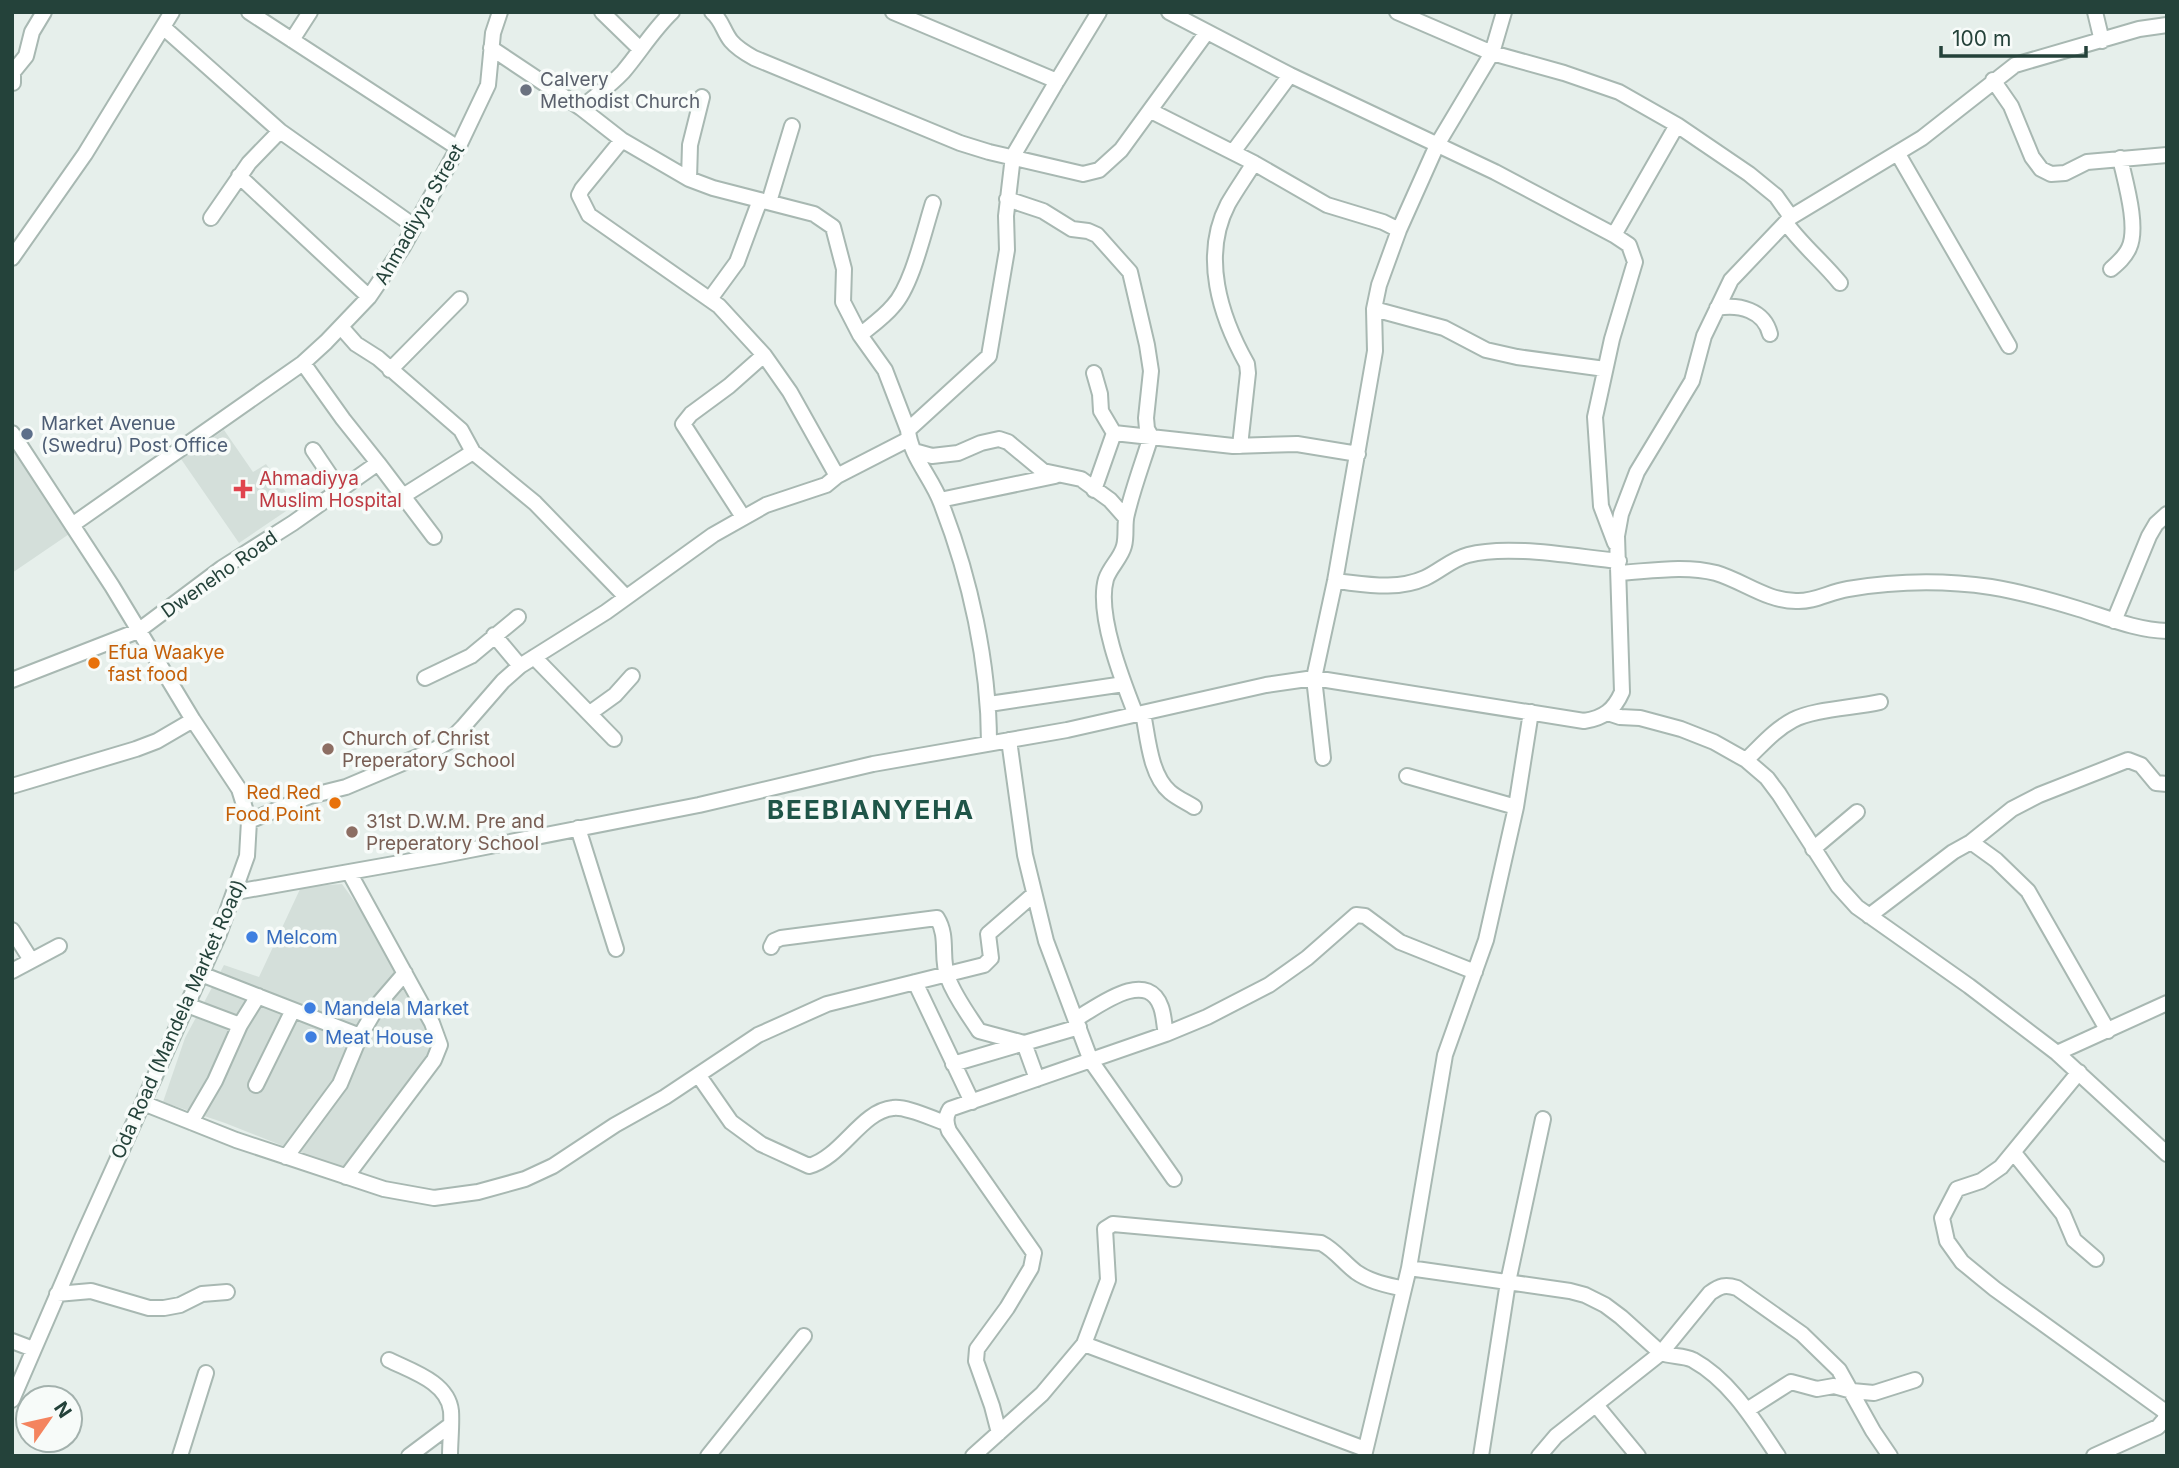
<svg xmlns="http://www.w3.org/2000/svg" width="2179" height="1468" font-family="Inter,sans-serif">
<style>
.built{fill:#d4dfda}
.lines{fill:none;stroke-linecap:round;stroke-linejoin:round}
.minor-casing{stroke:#a8b8b2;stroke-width:18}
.minor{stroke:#fff;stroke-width:14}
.worship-dot{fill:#6b7280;stroke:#f7fbf9;stroke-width:2.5}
.service-dot{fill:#5c6f8a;stroke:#f7fbf9;stroke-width:2.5}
.health-dot{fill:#e0444e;stroke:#f7fbf9;stroke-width:2.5}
.food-dot{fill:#e8710a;stroke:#f7fbf9;stroke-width:2.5}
.education-dot{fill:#8d6e63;stroke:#f7fbf9;stroke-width:2.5}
.shop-dot{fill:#3f7fe0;stroke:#f7fbf9;stroke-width:2.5}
.labels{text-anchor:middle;stroke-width:7;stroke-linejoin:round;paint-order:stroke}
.worship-label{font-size:19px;fill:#5b616d;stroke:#f7fbf9;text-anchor:start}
.street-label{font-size:19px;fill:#24423a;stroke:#f7fbf9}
.service-label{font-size:19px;fill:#4e5e75;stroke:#f7fbf9;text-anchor:start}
.health-label{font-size:19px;fill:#be3a42;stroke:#f7fbf9;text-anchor:start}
.food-label{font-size:19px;fill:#c56008;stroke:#f7fbf9;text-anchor:start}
.education-label{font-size:19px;fill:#785e54;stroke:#f7fbf9;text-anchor:start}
.shop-label{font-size:19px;fill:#366cbe;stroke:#f7fbf9;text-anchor:start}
.district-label{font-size:26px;font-weight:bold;letter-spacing:2px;fill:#1f5548;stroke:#f7fbf9}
</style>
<rect width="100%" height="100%" fill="#e6efeb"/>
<path class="built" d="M12 426 78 528 12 573Z
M224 430 253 472 266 464 295 505 239 543 181 459Z
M342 884 395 958 435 1046 347 1171 225 1123 163 1102 185 1038 224 965 259 977 301 887Z"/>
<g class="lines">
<defs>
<path id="minor" d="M249 12 458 148
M602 12 639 48
M712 12C722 20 723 31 731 41 737 48 745 53 754 58L960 143 989 152 1083 174 1099 170 1121 150 1207 32
M893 12 1057 81 1099 12
M1169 12 1290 75 1495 172 1614 235 1629 245 1635 262 1612 339 1595 417 1601 506 1615 543
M1397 12 1492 53 1564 73 1619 92 1677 125 1749 174 1776 196 1791 217
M2095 12 2102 41
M163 27 280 131 414 226
M292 40 310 12
M491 48 581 108 622 140 689 179 713 188 814 214 833 227 844 269 843 302 860 335 885 370 908 430
M1993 80 2011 106 2032 157 2041 169 2051 174 2065 173 2087 162 2167 155
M13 83V72L26 56 32 32 44 12
M581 108C595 96 610 86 623 72 640 52 653 30 672 12
M1151 111 1254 163 1327 205 1383 222 1399 230
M622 140 582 189 579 195 589 215 719 306 764 355 790 392 837 476
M1233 152 1290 75
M1898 154 2009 346
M239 176 369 297
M689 179 690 145 702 97
M1007 199 1043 211 1072 229 1088 231 1097 235 1130 272 1147 345 1151 371 1146 418 1147 429 1151 436C1143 462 1133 488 1127 514 1124 524 1127 535 1124 546 1121 558 1110 567 1106 579 1096 614 1123 682 1136 715
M769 202 792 126
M211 218 249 163 280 131
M1786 223C1802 245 1823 262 1840 283
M1614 235 1677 125
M12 258 85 154 172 12
M2111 269C2118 263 2125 257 2129 248 2139 227 2125 181 2120 158
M710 299 737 262 760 200
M1717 308C1739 304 1764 310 1770 334
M1374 309 1444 328 1486 350 1517 357 1605 369
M341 327 356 344 378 358 461 430 473 452 535 503 626 597
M860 335C871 326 884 317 893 306 912 286 924 231 933 203
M303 363 343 419 378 463
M390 370 460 299
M1094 373 1100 394 1101 411 1114 433 1233 446 1297 444 1358 454
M12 433 112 586 193 720 239 789 249 821 247 856 219 934 82 1238 12 1400
M1240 446 1248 373 1247 364C1220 316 1201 256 1228 204 1236 190 1246 176 1254 163
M313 450 340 490
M914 451 932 456 958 453 981 443 999 439 1008 442 1043 471 1081 479 1110 500 1126 518
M1094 490 1114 433
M403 496 434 537
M940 500 1055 476
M743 517 683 424 691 414 729 386 764 355
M72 525 303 363 326 342 369 297 403 247 458 148 488 85 493 33 500 12
M1620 573C1651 571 1685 565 1716 573 1743 581 1767 601 1796 601 1815 602 1829 592 1848 589 1895 581 1943 580 1991 587 2021 592 2050 600 2079 609 2108 618 2136 630 2167 631
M1335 581C1365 584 1396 591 1425 578 1440 571 1452 559 1468 555 1509 544 1576 557 1619 561
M2114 621 2149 536 2156 524 2167 514
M494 635 520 666
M534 657 614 739
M425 678 471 656 518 617
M12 680 138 631 222 568 293 523 378 463 403 496 473 452
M989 704 1124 684
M590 713 615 695 632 676
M1143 713C1148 738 1150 775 1170 792 1177 798 1186 802 1194 807
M1608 713 1620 717 1640 718 1681 729 1714 742 1746 760 1767 778 1779 794 1838 886 1857 907 1969 986 2057 1053 2167 1154
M1009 740 1025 855 1046 941 1091 1061 1174 1179
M989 743C989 663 970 577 941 503 932 478 910 456 908 430L989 356 1007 250 1006 216 1013 156 1057 81
M1323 758 1314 678 1335 581 1375 351 1374 309 1379 285 1399 230 1437 145 1492 53 1504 12
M1746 760C1761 746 1774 730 1793 720 1814 709 1854 708 1880 702
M1407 776 1516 807
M12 786 136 749 157 741 193 720
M249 821 310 796 346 787 436 749 448 742 463 727 503 681 520 666 606 612 713 535 766 505 826 485 837 476 909 439
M578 828 616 949
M1971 842 1996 860 2028 891 2108 1031
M1813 849 1857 812
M236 892 439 856 699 805 873 764 1067 730 1266 685 1314 678 1584 721C1604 718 1614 710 1622 692L1617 536 1621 514 1637 472 1692 381 1704 336 1731 280 1791 217 1922 138 2015 65 2139 29 2167 25
M1869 916 1953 852 1971 842 2012 809 2039 795 2128 760 2141 765 2156 783 2167 784
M12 930 31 960
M771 947 774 941 781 938 937 918C949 937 940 958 948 978 955 997 968 1014 979 1031L1024 1043 1037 1079
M12 971 59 946
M201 974 360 1036
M915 982 972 1102
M187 1005 240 1025
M1076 1019C1097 1007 1147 967 1161 1007 1164 1015 1164 1025 1166 1034
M2057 1053 2167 1003
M953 1064 1079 1027
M2079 1072 2001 1167 1981 1181 1957 1189 1942 1218 1947 1241 1962 1262 1995 1289 2167 1413 2164 1420 2158 1427 2094 1456
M699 1076 731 1122 761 1144 809 1166C842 1157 861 1111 893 1108 906 1106 933 1119 946 1123
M256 1085 293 1010
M143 1103 236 1140 384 1189 434 1198 478 1192 525 1179 553 1166 615 1125 665 1097 758 1035 827 1004 984 965 991 958 988 934 1034 894
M191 1122 215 1081 240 1025 258 996
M2014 1153 2063 1214 2074 1240 2096 1259
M286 1157 340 1084 360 1036 380 1002 405 973
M346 1177 434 1060 440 1045 432 1023 349 872
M1409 1268 1570 1291 1585 1295 1605 1305 1621 1317 1661 1353C1671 1357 1683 1355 1693 1360 1731 1381 1755 1422 1778 1456
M57 1294 91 1291 149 1308H164L180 1305 202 1294 227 1292
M12 1341 33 1349
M1084 1344 1365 1449
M389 1360C411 1371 448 1382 451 1411 452 1424 450 1442 450 1456
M1596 1405 1638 1456
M1747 1410 1791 1382 1817 1389 1834 1386 1852 1391 1874 1393 1915 1380
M999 1433 992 1406 976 1361 977 1349 1007 1308 1031 1268 1034 1253 949 1131C946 1123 945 1117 950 1109L1166 1034 1207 1017 1269 985 1307 958 1356 915 1365 916 1400 942 1475 972
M180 1456 206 1373
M409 1456 449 1426
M708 1456 804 1336
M973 1456 1042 1394 1084 1344 1108 1280 1105 1229 1113 1224 1321 1243C1335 1250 1344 1263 1356 1272 1370 1282 1388 1285 1404 1289
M1364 1456 1409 1268 1445 1055 1486 940 1516 807 1531 712
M1481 1456 1508 1282 1543 1119
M1539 1456 1556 1436 1661 1353 1710 1293C1720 1286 1725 1284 1737 1288L1802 1334 1839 1370 1873 1431 1890 1456"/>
</defs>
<use href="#minor" class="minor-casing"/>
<use href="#minor" class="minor"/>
</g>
<circle class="worship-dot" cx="526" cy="90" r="7"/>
<circle class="service-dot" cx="27" cy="434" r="7"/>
<path class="health-dot" d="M239.5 478.5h7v7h7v7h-7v7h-7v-7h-7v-7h7z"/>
<g class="food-dot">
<circle cx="94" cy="663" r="7"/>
<circle cx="335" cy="803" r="7"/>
</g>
<g class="education-dot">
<circle cx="328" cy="749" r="7"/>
<circle cx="352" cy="832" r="7"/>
</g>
<g class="shop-dot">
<circle cx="252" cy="937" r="7"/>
<circle cx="310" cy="1008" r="7"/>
<circle cx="311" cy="1037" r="7"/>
</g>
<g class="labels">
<g class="worship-label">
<text x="540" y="86">Calvery<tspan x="540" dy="22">Methodist Church</tspan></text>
</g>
<g class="street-label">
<text transform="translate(419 214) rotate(-60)" y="7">Ahmadiyya Street</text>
<text transform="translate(219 574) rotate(-35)" y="7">Dweneho Road</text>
<text transform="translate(178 1019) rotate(-66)" y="7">Oda Road (Mandela Market Road)</text>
</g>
<g class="service-label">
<text x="41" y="430">Market Avenue<tspan x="41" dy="22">(Swedru) Post Office</tspan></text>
</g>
<g class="health-label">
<text x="259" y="485">Ahmadiyya<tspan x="259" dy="22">Muslim Hospital</tspan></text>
</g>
<g class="food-label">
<text x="108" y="659">Efua Waakye<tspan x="108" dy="22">fast food</tspan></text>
<text x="321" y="799" text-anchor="end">Red Red<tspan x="321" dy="22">Food Point</tspan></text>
</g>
<g class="education-label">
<text x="342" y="745">Church of Christ<tspan x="342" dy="22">Preperatory School</tspan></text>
<text x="366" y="828">31st D.W.M. Pre and<tspan x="366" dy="22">Preperatory School</tspan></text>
</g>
<g class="shop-label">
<text x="266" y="944">Melcom</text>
<text x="324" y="1015">Mandela Market</text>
<text x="325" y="1044">Meat House</text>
</g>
<g class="district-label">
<text x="871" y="819">BEEBIANYEHA</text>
</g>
</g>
<rect width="2179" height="1468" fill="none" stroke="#24423a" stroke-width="28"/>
<g transform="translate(49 1419) rotate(56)"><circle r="33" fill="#f7fbf9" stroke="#a3b1ad" stroke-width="2"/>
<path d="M0-5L12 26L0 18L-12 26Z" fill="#f4845f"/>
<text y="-10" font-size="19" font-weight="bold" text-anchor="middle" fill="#24423a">N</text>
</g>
<path d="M1941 46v10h145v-10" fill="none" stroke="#24423a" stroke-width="3.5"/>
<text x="1952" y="46" font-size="21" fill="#24423a" stroke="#f7fbf9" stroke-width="5" paint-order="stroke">100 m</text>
</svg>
